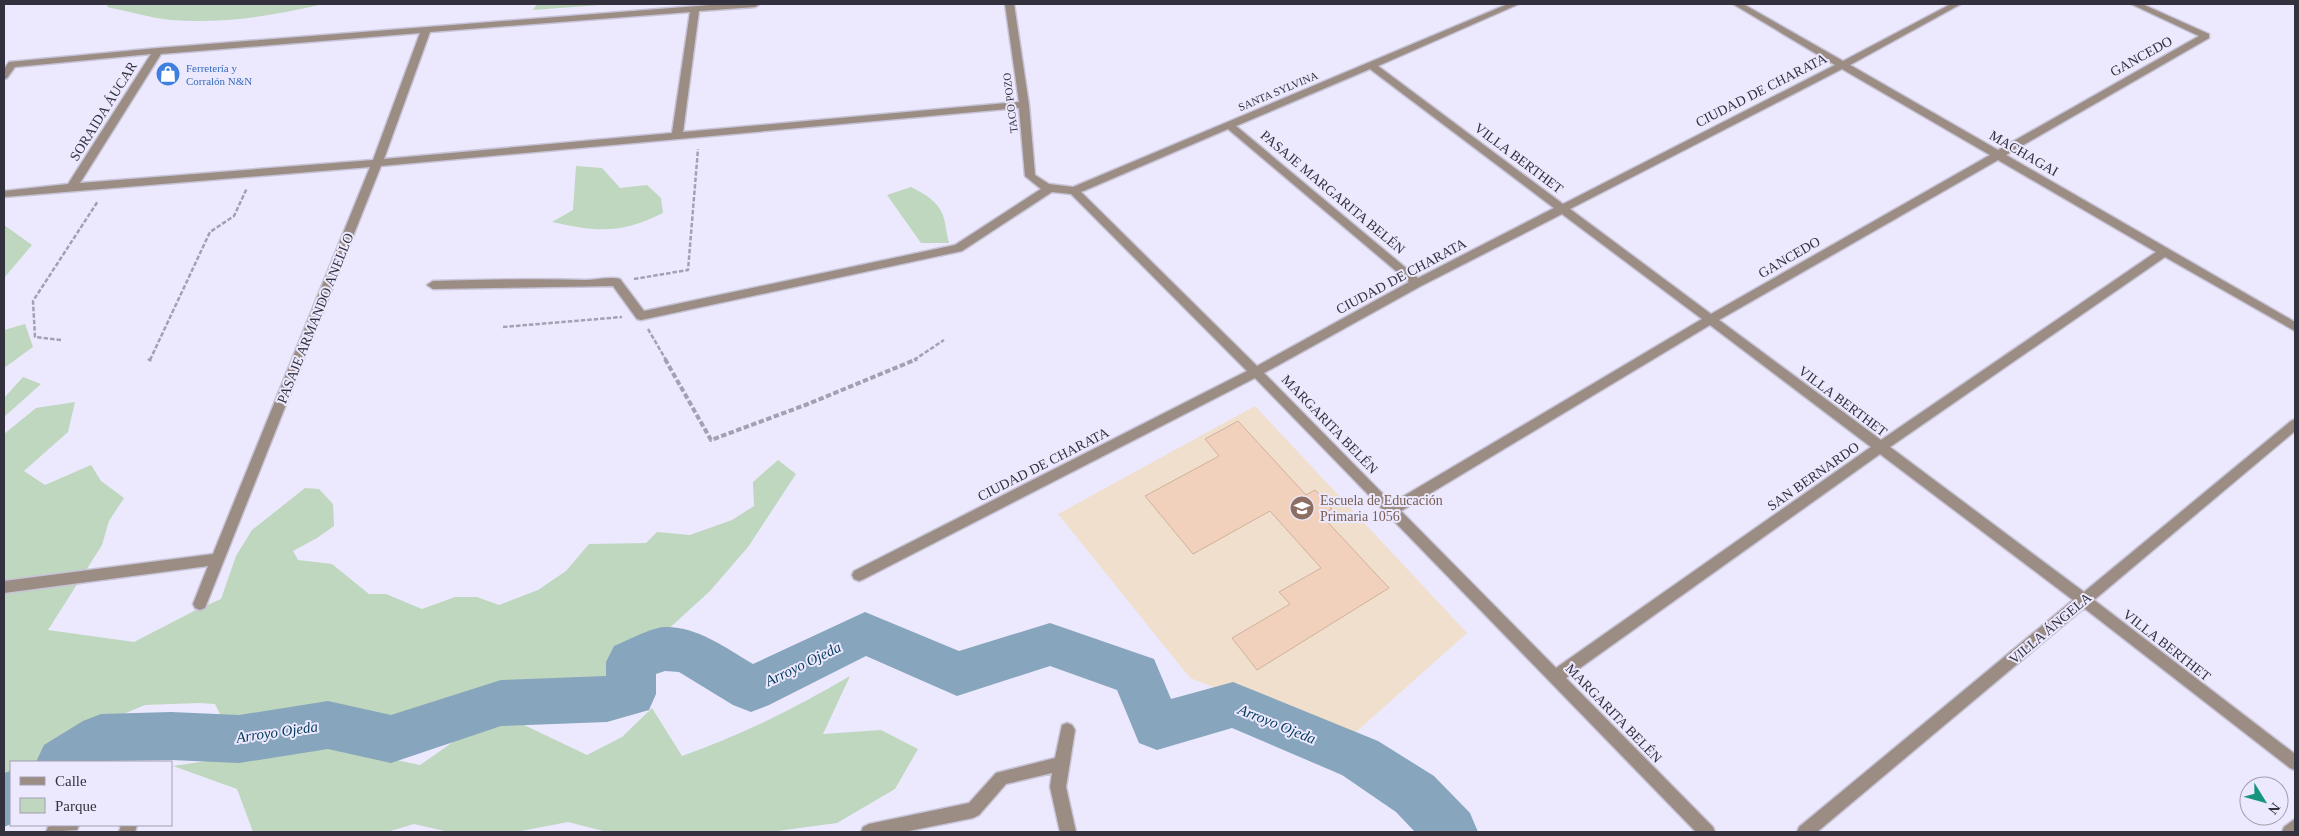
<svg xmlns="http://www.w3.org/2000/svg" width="2299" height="836" font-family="Georgia,serif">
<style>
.education{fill:#f0dfcd}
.green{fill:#bed7be}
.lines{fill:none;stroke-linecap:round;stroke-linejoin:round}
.river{fill:#87a5bd;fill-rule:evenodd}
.building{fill:#f1d1bb;stroke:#d0b19c}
.minor-casing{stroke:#c7c4d8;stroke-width:3}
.path-far1{stroke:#a3a0b2;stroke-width:2.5;stroke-dasharray:4.5 2;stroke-linecap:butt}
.path{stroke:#a3a0b2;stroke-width:4;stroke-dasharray:5.5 2.5;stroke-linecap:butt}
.minor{fill:#9b8c84;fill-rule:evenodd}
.labels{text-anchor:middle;stroke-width:4;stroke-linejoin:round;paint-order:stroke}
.far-shop-label{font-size:11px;fill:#366cbe;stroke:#ece9fe;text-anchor:start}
.far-street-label{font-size:11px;fill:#33313e;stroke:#ece9fe}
.street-label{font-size:14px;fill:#33313e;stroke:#ece9fe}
.education-label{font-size:14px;fill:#785e54;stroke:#ece9fe;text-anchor:start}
.water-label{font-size:15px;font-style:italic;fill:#003959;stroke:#ece9fe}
</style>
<rect width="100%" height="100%" fill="#ece9fe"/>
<path class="education" d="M1255 406 1467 633 1347 740 1190 678 1058 514Z"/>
<path class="green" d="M108 4H323C272 16 223 24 171 20 150 18 128 11 107 7Z
M537 4H614L533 10Z
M576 166 602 168 620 188 647 185 661 198 663 213C621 234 597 232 552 222L573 210Z
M911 187C924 194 937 200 943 215 946 224 946 234 949 243H921L887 195Z
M4 225 32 245 4 278Z
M25 324 33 347 4 368V330Z
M23 377 41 384 4 417V398Z
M75 402 68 432 24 471 45 485 91 465 101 481 124 498 109 521 102 545 48 630 134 642 194 611 221 599 236 556 252 530 305 488 319 489 333 504 334 526 317 538 293 551 298 560 332 564 369 594H386L422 609 455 597H477L499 605 538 590 566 571 589 544 646 543 657 532 690 535 732 520 754 506 753 482 778 460 796 474 748 547 710 591 653 643 621 660 603 689 585 692 551 688 521 681 402 725 362 719 326 718 207 729 220 714 215 704 199 703 145 705 95 726 44 762H11V785L4 790V434L36 408Z
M850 676 823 734 881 730 918 749 895 789 837 823 770 832H607L568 822 516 832H449L414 824 387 832H253L237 789 173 766 261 753 339 748 420 765 489 717 524 725 587 755 622 737 652 708 682 756C741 735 796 708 850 676Z"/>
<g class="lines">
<path class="river" d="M865 612 959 651 1050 623 1154 659 1171 699 1233 682 1378 741 1434 776 1470 813 1478 832H1415L1396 812 1342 775 1232 728 1157 750 1139 743 1117 690 1050 666 957 696 866 656 769 705 751 712 733 705 679 672 665 671 656 674V694L649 710 607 722 501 726 391 763 328 749 239 763 171 760 36 762 44 745 83 721 101 714 171 712 239 715 328 701 391 715 501 680 606 676V662L614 646C627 641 650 628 664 627 697 626 726 648 753 664Z
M11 771V824L4 827V773Z"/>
</g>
<path class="building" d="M1238 421 1306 495 1315 490 1332 509 1321 515 1389 588 1257 670 1232 638 1290 604 1279 592 1321 568 1270 511 1193 554 1145 496 1219 456 1205 439Z"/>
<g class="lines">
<defs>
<path id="minor" d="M723 4H760L755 7 699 11 683 132 1019 102 1005 4H1014L1029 105 1035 175 1049 184 1073 187 1508 4H1519L1378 66 1563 204 1835 65 1733 4H1743L1843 61 1951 4H1961L1850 65 1998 150 2199 36 2131 4H2142L2209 34V38L2006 155 2295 322V331L2165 257 1890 447 2084 592 2291 421 2295 419V431L2094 600 2295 754V770L2290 768 2084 608 1817 832H1797L1799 827 2073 600 1880 454 1566 678 1713 827 1715 832H1696L1255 378 864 579 859 581 854 579 852 575 854 571 1247 371 1071 194 1052 192 962 251 641 320 637 319 613 286 433 289 427 285 433 281C484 280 534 278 585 280 596 280 610 276 620 279L644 311 955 245 1041 189 1025 176 1019 108 381 166 205 608 200 610 195 608 193 604 208 566 4 593V581L213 554 370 167 4 197V191L68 184 151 54 15 67 7 78 4 79V69L9 62 158 48ZM690 12 672 133 384 159 430 32ZM420 33 373 160 80 183 161 54ZM1370 69 1554 208 1418 278 1236 126ZM1842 69 1990 155 1711 314 1570 209ZM1228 129 1409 282 1257 366 1081 192ZM1998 160 2156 252 1881 440 1719 320ZM1562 214 1702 319 1392 503 1264 373 1421 286ZM1710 325 1871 447 1556 668 1401 511Z
M1067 723 1072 725 1075 730 1066 787 1076 832H1060L1050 787 1052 773 1006 784 979 815 973 818 904 832H861L863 827 869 824 969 803 996 773 1055 758 1062 725Z
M2295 819V832H2282L2284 827Z
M53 825H79L77 830 46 832 48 827Z
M121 825H137L135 832H119Z"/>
</defs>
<use href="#minor" class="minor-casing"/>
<path class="path-far1" d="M634 279 688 270 698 149
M503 327 622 317
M648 329 666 360
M61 340 35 337 33 301 98 201
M150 360 210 232 234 216 247 188
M914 360 944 340"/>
<path class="path" d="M665 359 711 440 808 404 917 359
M149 361 150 359"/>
<use href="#minor" class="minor"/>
</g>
<defs>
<symbol id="shop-disc" viewBox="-11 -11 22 22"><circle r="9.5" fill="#3f7fe0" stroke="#ece9fe"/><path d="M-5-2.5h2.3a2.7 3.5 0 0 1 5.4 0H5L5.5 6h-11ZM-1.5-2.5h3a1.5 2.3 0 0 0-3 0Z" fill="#fff"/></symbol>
<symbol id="school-disc" viewBox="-11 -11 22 22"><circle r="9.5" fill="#8d6e63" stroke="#ece9fe"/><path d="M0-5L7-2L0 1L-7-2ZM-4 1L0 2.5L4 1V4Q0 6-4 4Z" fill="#fff"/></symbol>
</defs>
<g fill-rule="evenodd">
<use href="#shop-disc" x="154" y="60" width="28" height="28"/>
<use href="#school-disc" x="1288" y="494" width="28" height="28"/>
</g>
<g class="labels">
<g class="far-shop-label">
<text x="186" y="72">Ferretería y<tspan x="186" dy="13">Corralón N&amp;N</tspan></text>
</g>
<g class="far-street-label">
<text transform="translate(1278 91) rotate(-23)" y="4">SANTA SYLVINA</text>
<text transform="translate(1010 103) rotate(-97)" y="4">TACO POZO</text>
</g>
<g class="street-label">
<text transform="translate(2141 56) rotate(-29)" y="5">GANCEDO</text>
<text transform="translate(1761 90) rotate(-27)" y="5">CIUDAD DE CHARATA</text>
<text transform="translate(103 111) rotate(-58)" y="5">SORAIDA ÁUCAR</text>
<text transform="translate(2024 153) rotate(30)" y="5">MACHAGAI</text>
<text transform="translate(1519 158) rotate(37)" y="5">VILLA BERTHET</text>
<text transform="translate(1333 192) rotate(40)" y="5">PASAJE MARGARITA BELÉN</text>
<text transform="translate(1789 257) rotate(-30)" y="5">GANCEDO</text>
<text transform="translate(1401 276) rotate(-28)" y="5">CIUDAD DE CHARATA</text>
<text transform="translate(315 318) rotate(-68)" y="5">PASAJE ARMANDO ANELLO</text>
<text transform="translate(1843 401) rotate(37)" y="5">VILLA BERTHET</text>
<text transform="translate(1330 424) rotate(46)" y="5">MARGARITA BELÉN</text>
<text transform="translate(1043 464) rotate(-27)" y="5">CIUDAD DE CHARATA</text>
<text transform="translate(1813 476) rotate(-35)" y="5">SAN BERNARDO</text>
<text transform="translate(2050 628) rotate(-40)" y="5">VILLA ÁNGELA</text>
<text transform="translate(2167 645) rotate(38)" y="5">VILLA BERTHET</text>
<text transform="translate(1614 713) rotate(46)" y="5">MARGARITA BELÉN</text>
</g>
<g class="education-label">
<text x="1320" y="505">Escuela de Educación<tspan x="1320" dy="16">Primaria 1056</tspan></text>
</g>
<g class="water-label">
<text transform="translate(803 664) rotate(-26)" y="5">Arroyo Ojeda</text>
<text transform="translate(1277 724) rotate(22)" y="5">Arroyo Ojeda</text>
<text transform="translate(277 732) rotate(-8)" y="5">Arroyo Ojeda</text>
</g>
</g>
<rect width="2299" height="836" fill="none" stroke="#33313e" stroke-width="10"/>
<rect x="10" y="761" width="162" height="65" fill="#ece9fe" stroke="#a29fb1"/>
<rect x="20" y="777" width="25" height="8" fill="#9b8c84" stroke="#a29fb1"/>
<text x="55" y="786" font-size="15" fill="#33313e">Calle</text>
<rect x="20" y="798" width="25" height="15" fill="#bed7be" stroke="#a29fb1"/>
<text x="55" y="811" font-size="15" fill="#33313e">Parque</text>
<g transform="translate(2264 801) rotate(127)"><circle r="24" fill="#ece9fe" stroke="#a29fb1"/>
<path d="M0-4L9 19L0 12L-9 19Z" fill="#15957e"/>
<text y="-8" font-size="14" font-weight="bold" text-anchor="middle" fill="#33313e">N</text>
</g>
</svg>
